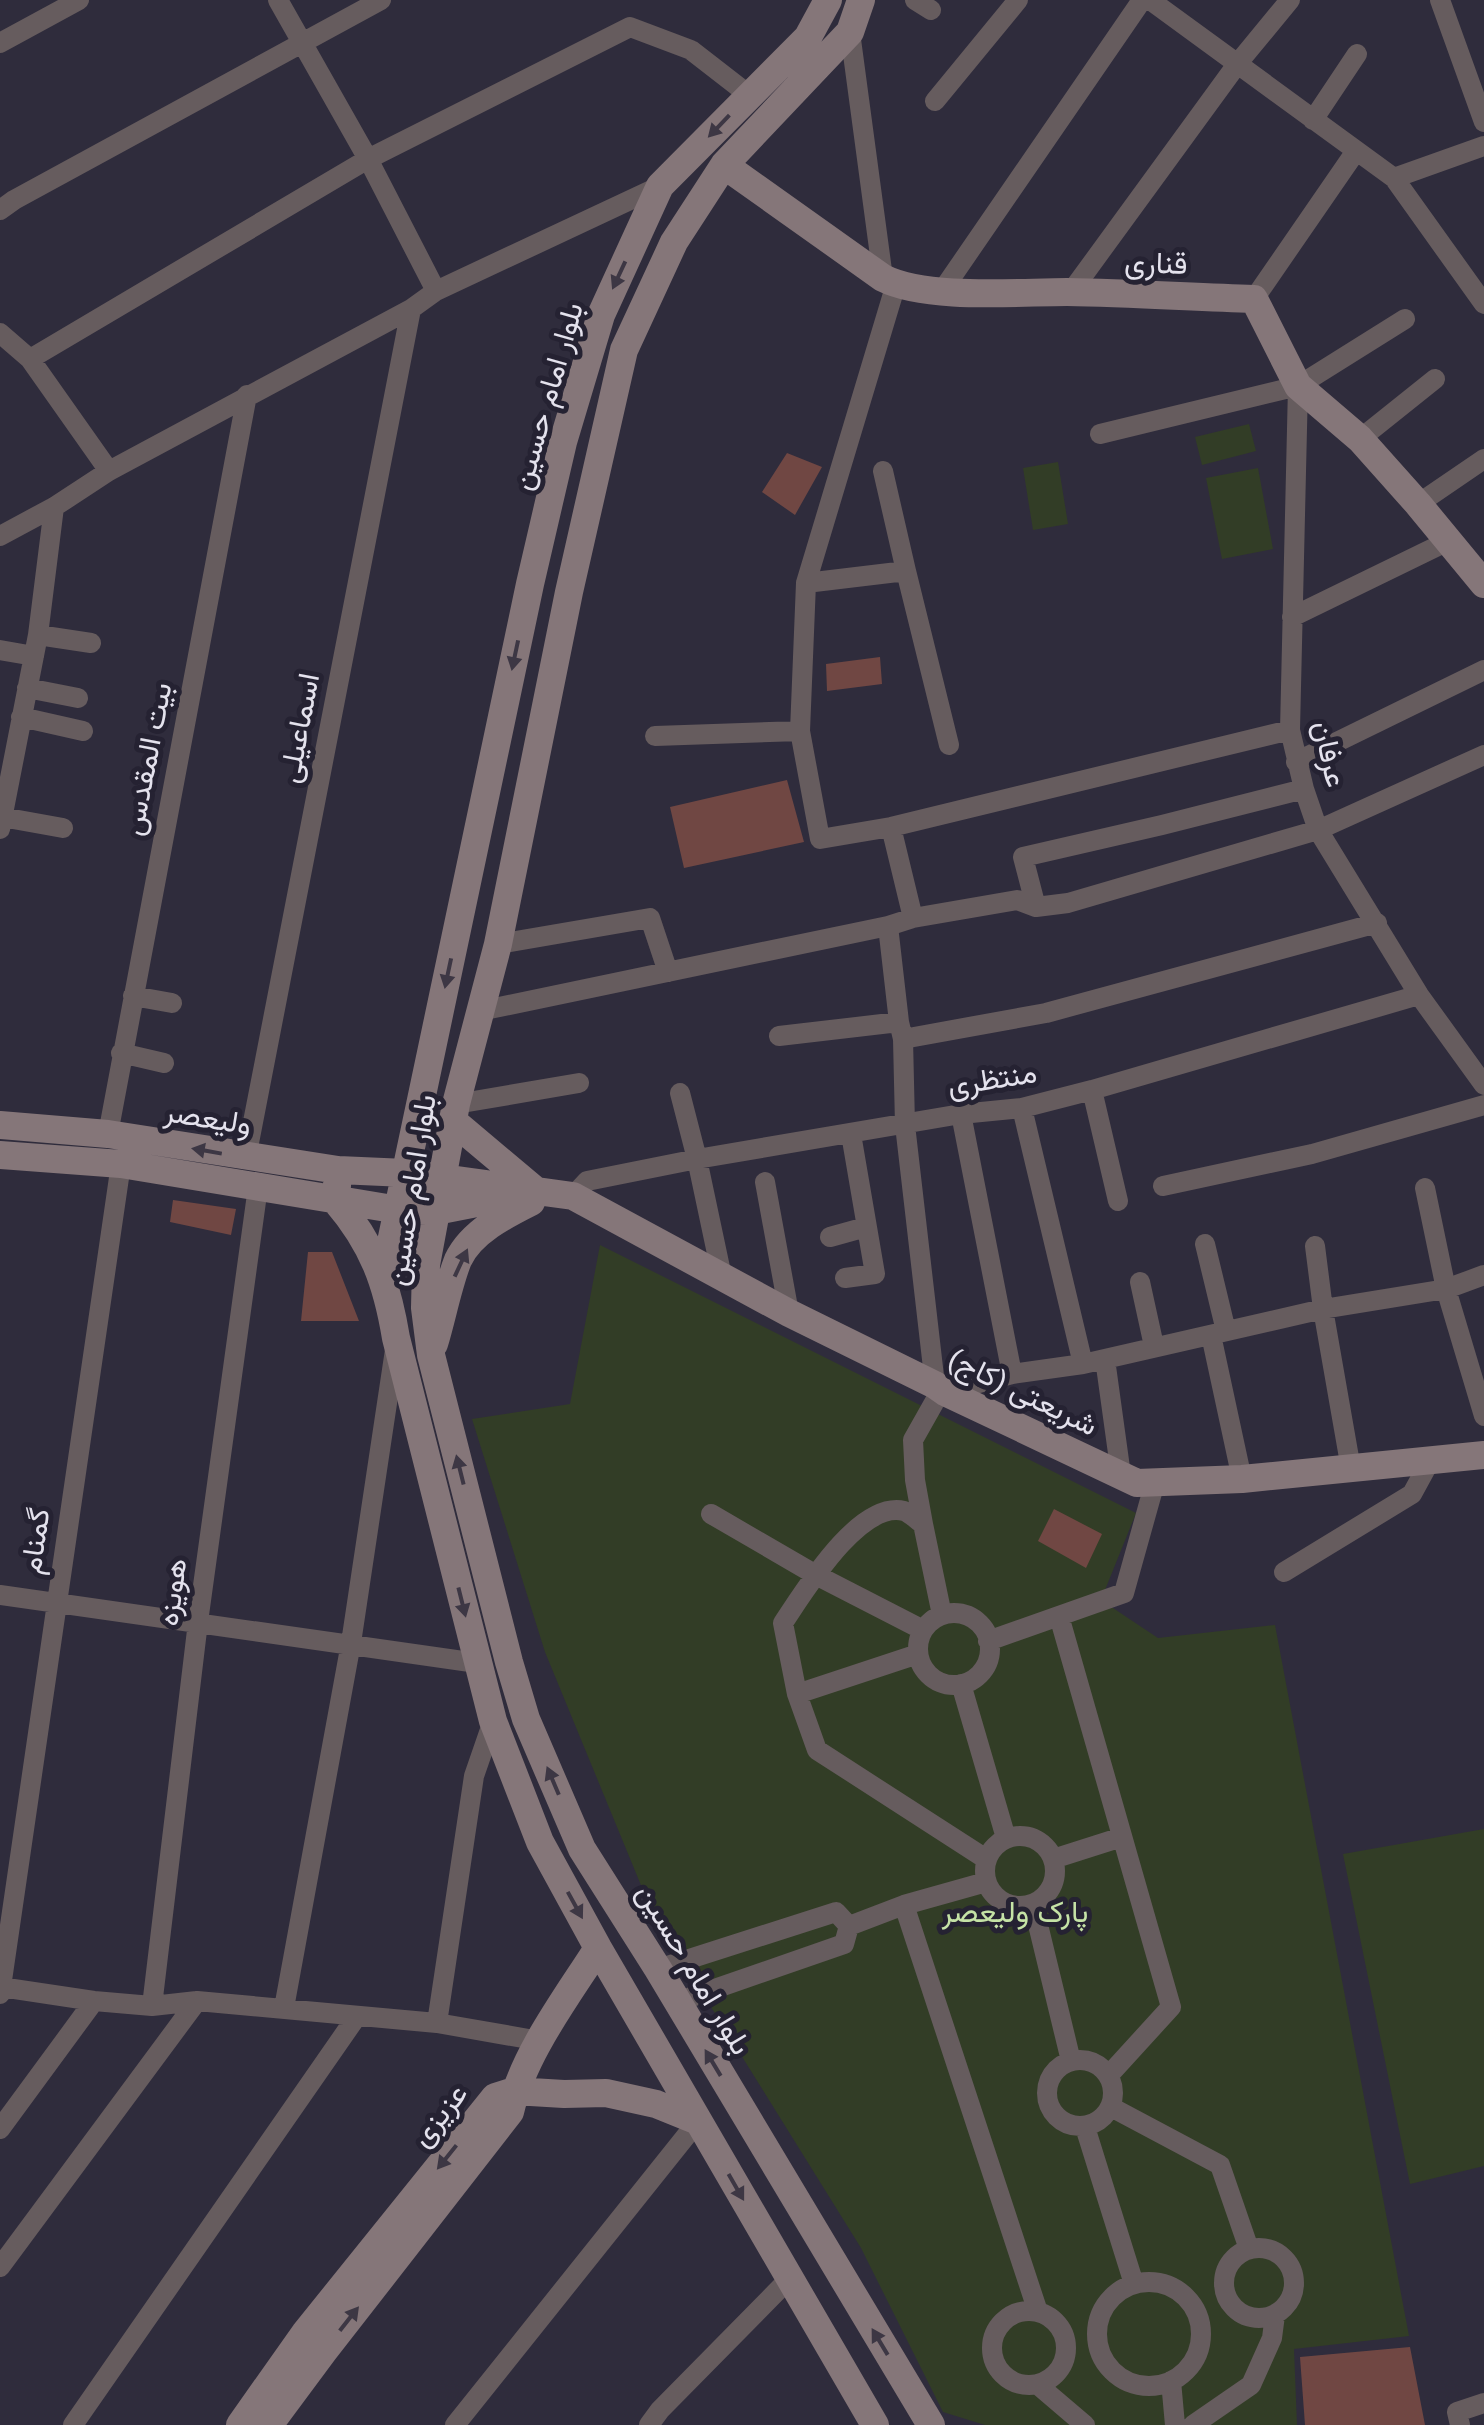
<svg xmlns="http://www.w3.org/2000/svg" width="1484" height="2425" font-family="Arial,Vazirmatn,sans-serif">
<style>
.green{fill:#323d26}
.building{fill:#704743}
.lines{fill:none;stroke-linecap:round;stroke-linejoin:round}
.street{stroke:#665c5e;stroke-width:20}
.secondary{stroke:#857679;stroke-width:28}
.oneway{fill:#3d3744}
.labels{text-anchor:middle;stroke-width:10;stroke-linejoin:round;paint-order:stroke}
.street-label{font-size:30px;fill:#e4e2ed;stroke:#252232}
.park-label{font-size:30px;fill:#c5e3a6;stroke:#252232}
</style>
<rect width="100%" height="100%" fill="#2f2c3c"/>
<path class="green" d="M1249 424 1256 451 1202 465 1195 437Z
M1058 462 1068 524 1033 530 1023 468Z
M1258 468 1273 549 1222 559 1206 478Z
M600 1245 1136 1513 1101 1600 1158 1638 1275 1625 1409 2336 1294 2349 1297 2425H985L943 2412 861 2248 652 1912 545 1652 472 1419 570 1404Z
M1484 1829V2166L1410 2184 1343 1854Z"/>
<path class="building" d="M787 453 822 467 795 515 762 492Z
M880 657 882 684 827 691 826 664Z
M787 780 804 842 684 868 670 807Z
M173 1200 236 1209 231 1235 170 1222Z
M308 1252H332L359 1321H301Z
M1054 1509 1102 1534 1086 1568 1038 1541Z
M1410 2347 1425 2425H1305L1300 2357Z"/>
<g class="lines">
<path class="street" d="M278 0 368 159 436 291
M915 0 931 10
M1150 0 1394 178 1484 304
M1440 0 1484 122
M850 32 883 278
M0 43 79 0
M935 101 1018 0
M1313 120 1357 54
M1394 178 1484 146
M0 210 14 200 381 0
M896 284 806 583 800 731 820 839 891 827 1290 730
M942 291 1142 0
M1071 292 1238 63 1290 0
M1254 299 1356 151
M0 333 30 359 109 471
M30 359 368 159 630 27 691 50 749 95
M1298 386 1290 730 1304 789 1318 830 1419 995 1484 1085
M1100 434 1298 386 1405 319
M1360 439 1435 379
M883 471 906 571
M1418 504 1484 459
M0 536 54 507 109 471 411 309 436 291 660 186
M806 583 906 571 949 745
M1292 617 1448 541
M38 635 91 643
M0 650 34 656
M27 688 78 698
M21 717 83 731
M655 736 800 731
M1296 762 1484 670
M2 817 63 828
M891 827 913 918
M0 829 38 635 54 507
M1036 907 1023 857 1162 825 1304 789
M888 926 899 1022 903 1039 905 1125 935 1385
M498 944 650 918 668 972
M133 996 172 1003
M480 1011 888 926 913 918 1017 900 1036 907 1068 903 1318 830 1484 755
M779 1036 899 1022
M903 1039 1046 1013 1377 923
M121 1053 164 1063
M1092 1090 1118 1201
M680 1093 697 1159 722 1277
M456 1104 579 1083
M1022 1108 1083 1364
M961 1114 1012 1374
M108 1134 247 395
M246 1158 411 309
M765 1182 789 1313
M1163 1186 1312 1154 1484 1105
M1425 1188 1446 1289 1484 1416
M573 1196 587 1181 697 1159 961 1114 1022 1108 1092 1090 1419 995
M830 1237 866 1227
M1205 1244 1226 1331
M1315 1246 1323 1309 1351 1469
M845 1278 875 1274 851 1134
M1140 1282 1154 1346
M1211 1335 1242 1479
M1105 1359 1121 1475
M711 1514 816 1575 923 1630
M923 1524 915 1480 913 1440 935 1401 945 1392 1012 1374 1083 1364 1323 1309 1446 1289 1484 1275
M1284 1572 1412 1494 1430 1461
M0 1595 477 1663
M918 1649a36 36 0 1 1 72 0a36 36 0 1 1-72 0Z
M1059 1616 1171 2007 1109 2075
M988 1641 1124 1593 1155 1482
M918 1654 797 1694 783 1623C804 1592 859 1500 904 1511 910 1513 918 1521 923 1524L942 1615
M961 1684 1006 1838
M797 1694 817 1750 986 1859
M985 1871a35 35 0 1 1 70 0a35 35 0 1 1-70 0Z
M1053 1859 1122 1837
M1033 1904 1071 2061
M904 1905 1038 2312
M658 1969 836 1912 849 1926 904 1905 986 1882
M0 1987 94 2001 152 2006 197 2001 437 2023 540 2041
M0 1994 121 1164
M677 2002 844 1944 849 1926
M152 2006 198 1622 258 1187
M284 2008 351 1643 395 1350
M437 2023 474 1776 493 1721
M1047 2093a33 33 0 1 1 66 0a33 33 0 1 1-66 0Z
M1111 2107 1220 2165 1249 2249
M1085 2127 1134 2284
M0 2129 94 2001
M1224 2283a35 35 0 1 1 70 0a35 35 0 1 1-70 0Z
M0 2267 197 2001
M1097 2334a52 52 0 1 1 104 0a52 52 0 1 1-104 0Z
M992 2348a37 37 0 1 1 74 0a37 37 0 1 1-74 0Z
M1171 2381 1175 2425
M1038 2385 1085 2425
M73 2425 357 2016
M455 2425 698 2121
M649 2425 660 2410 789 2279
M1193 2425 1251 2385 1272 2338 1275 2315
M1460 2425 1457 2412 1484 2403"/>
<path class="secondary" d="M861 0 850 32 724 165 674 242 624 350 569 592 498 944 456 1104 426 1265 425 1308 431 1355 509 1662 526 1719 582 1849 658 1969 931 2425
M724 165 883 278C927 300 1017 292 1067 292 1129 293 1192 297 1254 299L1298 386 1360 439 1418 504 1484 584
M453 1121 535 1190
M0 1125 108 1134 338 1170 406 1173 573 1196 789 1313 935 1385 945 1392 1137 1483 1242 1479 1484 1455
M0 1155 121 1164 399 1210 436 1211 513 1196
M338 1170 336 1201C373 1244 387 1283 396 1338L493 1721 540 1842 598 1948 875 2425
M383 1280 530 584 563 442 601 315 660 186 808 37 828 0
M434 1344C442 1318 448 1285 458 1260 471 1232 505 1215 531 1202
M240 2425 305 2333 495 2097 514 2091 564 2094 606 2093 656 2104 698 2121
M269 2425 324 2351 510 2112C523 2054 567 1997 598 1948"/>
</g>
<defs><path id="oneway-solid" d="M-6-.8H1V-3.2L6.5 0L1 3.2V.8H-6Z" transform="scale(2.5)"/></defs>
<g class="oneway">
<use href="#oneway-solid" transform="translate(719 126) rotate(134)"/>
<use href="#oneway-solid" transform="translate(619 275) rotate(115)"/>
<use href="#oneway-solid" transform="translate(515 655) rotate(102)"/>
<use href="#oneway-solid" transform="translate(448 973) rotate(102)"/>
<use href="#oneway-solid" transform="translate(207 1151) rotate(-170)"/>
<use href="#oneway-solid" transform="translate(461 1263) rotate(-65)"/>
<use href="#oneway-solid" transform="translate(460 1470) rotate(-104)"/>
<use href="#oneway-solid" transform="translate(462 1602) rotate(76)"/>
<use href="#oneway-solid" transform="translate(553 1781) rotate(-113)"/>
<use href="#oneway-solid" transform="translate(575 1905) rotate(61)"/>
<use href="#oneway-solid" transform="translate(713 2063) rotate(-121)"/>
<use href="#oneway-solid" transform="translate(447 2157) rotate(129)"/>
<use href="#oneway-solid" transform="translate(736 2187) rotate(60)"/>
<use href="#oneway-solid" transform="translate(349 2319) rotate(-52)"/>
<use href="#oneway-solid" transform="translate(880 2342) rotate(-121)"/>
</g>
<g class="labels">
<g class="street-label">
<text transform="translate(1156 263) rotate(2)" y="10">قناری</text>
<text transform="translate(547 396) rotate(-74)" y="10">بلوار امام حسین</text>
<text transform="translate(299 728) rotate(-79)" y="10">اسماعیلی</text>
<text transform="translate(1330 754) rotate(78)" y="10">عرفان</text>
<text transform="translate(147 759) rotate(-79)" y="10">بیت المقدس</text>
<text transform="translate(992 1079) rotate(-9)" y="10">منتظری</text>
<text transform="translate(208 1118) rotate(9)" y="10">ولیعصر</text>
<text transform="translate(411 1190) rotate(-81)" y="10">بلوار امام حسین</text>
<text transform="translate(1023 1392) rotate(26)" y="10">شریعتی (کاج)</text>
<text transform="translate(35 1541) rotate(-82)" y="10">گمنام</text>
<text transform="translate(172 1592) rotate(-82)" y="10">هویزه</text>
<text transform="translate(694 1969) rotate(59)" y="10">بلوار امام حسین</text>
<text transform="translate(439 2115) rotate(-51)" y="10">عزیزی</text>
</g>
<g class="park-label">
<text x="1015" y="1922">پارک ولیعصر</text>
</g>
</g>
</svg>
